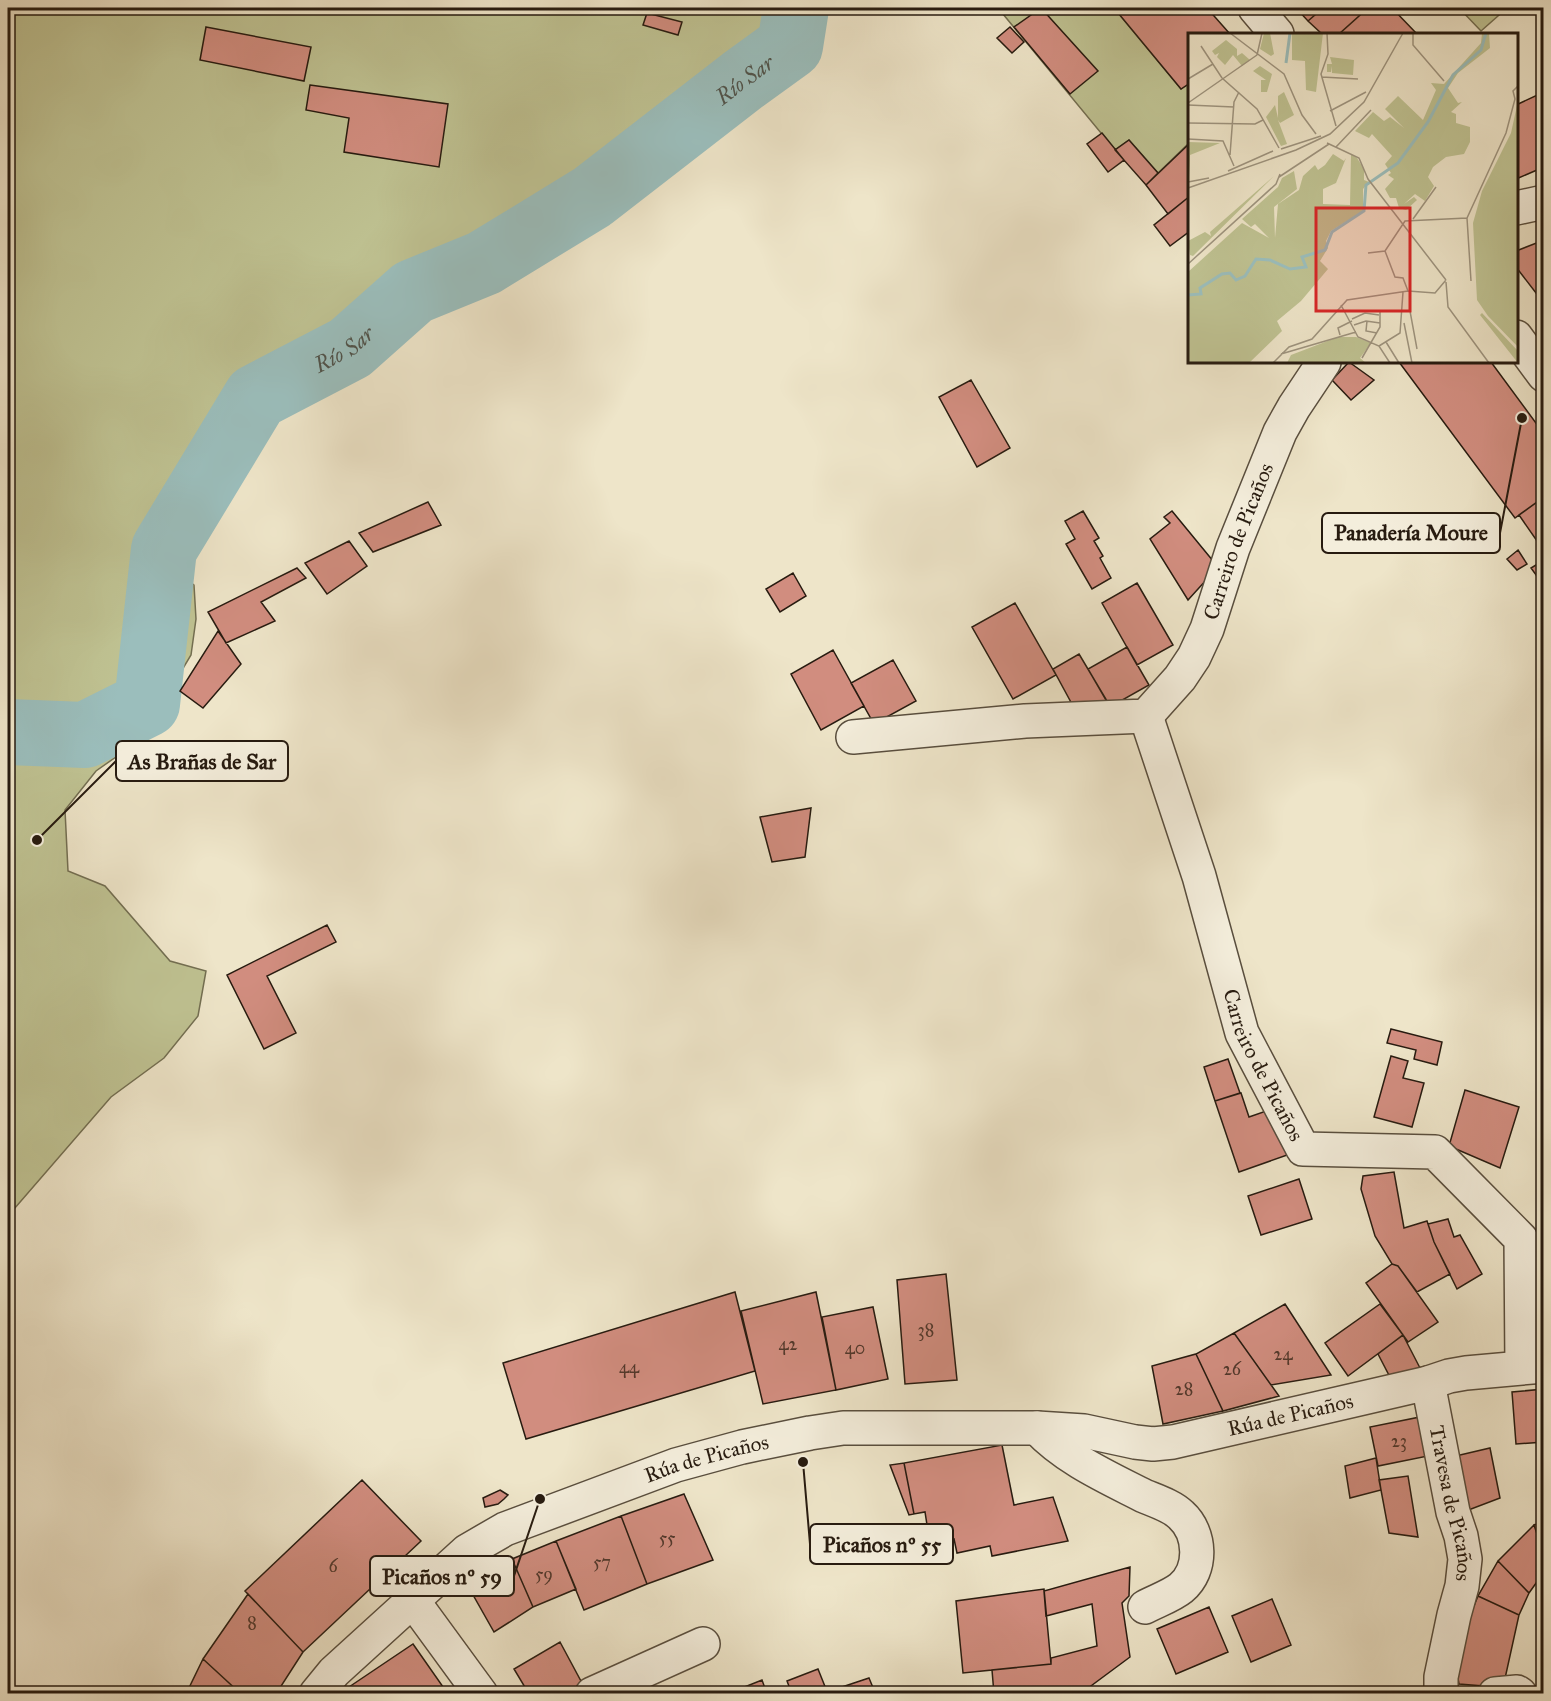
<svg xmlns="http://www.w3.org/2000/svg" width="1551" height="1701" font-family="'IM FELL Great Primer',serif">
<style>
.green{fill:#bfc292;stroke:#736e51;stroke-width:1.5}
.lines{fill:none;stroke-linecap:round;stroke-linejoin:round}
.river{stroke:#9bbebc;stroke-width:66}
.building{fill:#d18d7f;stroke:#271b10;stroke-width:1.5}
.minor-casing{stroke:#594e3e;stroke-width:36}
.minor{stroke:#f4eedc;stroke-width:33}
.labels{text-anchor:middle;stroke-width:4.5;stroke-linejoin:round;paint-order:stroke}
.number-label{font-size:18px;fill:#52382c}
.street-label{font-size:21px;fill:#271b10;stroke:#f4eedc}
.water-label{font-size:22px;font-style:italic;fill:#50544c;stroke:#f4eedc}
.inset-river{fill:none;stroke:#9bbebc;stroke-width:3}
.inset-road{fill:none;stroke:#9e947f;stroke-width:1.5}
.view{fill:#d62828;fill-opacity:0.15;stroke:#d62828;stroke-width:3}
.inset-edge{fill:none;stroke:#271b10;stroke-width:3}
.leader{fill:none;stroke:#271b10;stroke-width:2}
.callout-dot{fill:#271b10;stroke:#f4eedc;stroke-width:2}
.callout{fill:#f4eedc;stroke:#271b10;stroke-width:2}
.callout-label{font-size:22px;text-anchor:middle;font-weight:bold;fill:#271b10}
</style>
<rect width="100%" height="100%" fill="#eee5c9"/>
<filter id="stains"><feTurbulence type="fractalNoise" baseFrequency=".00333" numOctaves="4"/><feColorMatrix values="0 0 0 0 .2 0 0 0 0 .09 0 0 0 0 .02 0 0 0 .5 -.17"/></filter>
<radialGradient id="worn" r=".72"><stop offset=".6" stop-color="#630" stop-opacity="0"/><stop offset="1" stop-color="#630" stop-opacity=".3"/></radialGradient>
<path class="green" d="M8 8H786L781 44 714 95 633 149 588 186 478 251 410 278 346 334 247 387 153 550 194 585 196 619 191 655 170 690 157 728 96 771 65 810 68 871 105 886 170 961 206 971 198 1016 164 1058 111 1097 8 1216Z
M998 8H1114L1181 89 1189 83V143L1158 173 1129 140 1115 150Z
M1459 8H1507L1481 31Z"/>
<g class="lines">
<path class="river" id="s1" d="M8 732 85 735 147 704 164 549 256 397 350 348 413 292 484 263 592 197 743 80 790 46 796 8"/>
</g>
<path class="building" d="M1041 8 1098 71 1070 94 1014 27Z
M1114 8H1207L1230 34H1190V83L1181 89Z
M1296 8H1323L1308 21Z
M1323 8H1368L1339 34H1322L1308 21Z
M1368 8H1392L1417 34H1339Z
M647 13 682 22 678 35 643 25Z
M206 27 311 47 304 81 200 60Z
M1010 27 1024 42 1012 53 997 38Z
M310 85 448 104 439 167 344 152 349 118 306 110Z
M1544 92V167L1516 179V105Z
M1102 133 1124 160 1108 172 1087 144Z
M1129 140 1158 173 1146 185 1115 150Z
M1190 143V196L1168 214 1146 185Z
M1190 196V231L1170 246 1154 225Z
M1544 240V301L1543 302 1516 267V251Z
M1349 362 1374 380 1351 400 1332 380Z
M1399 362H1491L1544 434V497L1515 518Z
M971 380 1010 448 977 467 939 397Z
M1544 497V551L1519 515Z
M428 502 441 525 373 552 359 533Z
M1083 511 1099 538 1094 541 1103 556 1100 558 1111 578 1092 589 1066 544 1075 539 1065 521Z
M1172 511 1218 567 1188 600 1150 539 1170 523 1164 517Z
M349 541 367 566 327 594 305 563Z
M1518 550 1527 564 1517 570 1507 559Z
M1544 560V586L1531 568Z
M297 568 306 578 261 602 275 621 226 643 208 612Z
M793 573 806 596 780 612 766 589Z
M1137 583 1173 645 1137 665 1102 603Z
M1015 603 1056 675 1013 699 972 627Z
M218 631 241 664 203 708 180 691Z
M1127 647 1149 685 1110 707 1088 669Z
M833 650 864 706 821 730 791 674Z
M1079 654 1107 701 1079 717 1053 669Z
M893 660 916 701 874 724 851 683Z
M811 808 805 857 772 862 760 817Z
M327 925 336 942 267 976 296 1033 264 1049 227 975Z
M1391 1029 1442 1042 1437 1065 1414 1059 1416 1050 1387 1043Z
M1391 1056 1408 1061 1403 1078 1424 1083 1412 1127 1374 1117Z
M1228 1059 1240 1093 1215 1101 1204 1067Z
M1465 1090 1519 1107 1500 1168 1449 1146Z
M1241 1093 1249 1117 1275 1108 1290 1154 1239 1172 1215 1101Z
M1394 1172 1404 1228 1427 1221 1434 1242 1450 1274 1417 1292 1398 1266 1392 1264 1375 1236 1361 1189 1363 1176Z
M1299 1179 1312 1219 1261 1235 1248 1196Z
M1448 1219 1454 1237 1460 1235 1482 1274 1457 1289 1434 1242 1428 1224Z
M1392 1264 1398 1266 1438 1322 1408 1342 1366 1283Z
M946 1274 957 1380 905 1384 897 1280Z
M735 1292 755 1371 526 1439 503 1363Z
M816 1292 836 1390 763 1404 741 1311Z
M1285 1304 1331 1375 1271 1385 1234 1333Z
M1380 1304 1403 1335 1348 1376 1325 1343Z
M873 1307 888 1379 836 1390 822 1317Z
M1234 1333 1279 1396 1223 1411 1196 1354Z
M1403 1335 1420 1368 1391 1379 1378 1354Z
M1196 1354 1223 1411 1163 1424 1152 1366Z
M1544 1389V1442L1516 1444 1512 1392Z
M1420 1417 1428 1456 1378 1466 1370 1427Z
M1002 1445 1014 1505 1053 1497 1068 1541 992 1556 990 1546 957 1553 954 1539 930 1544 925 1512 914 1514 904 1463Z
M1490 1448 1500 1498 1458 1514 1447 1458Z
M1376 1458 1381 1490 1350 1498 1345 1466Z
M904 1463 914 1514 909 1515 890 1465Z
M1408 1476 1418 1537 1389 1533 1381 1490 1379 1480Z
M362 1480 421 1541 303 1652 245 1591Z
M500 1490 508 1495 504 1499 498 1504 485 1507 483 1498Z
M684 1494 713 1560 647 1584 621 1516Z
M621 1516 647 1584 584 1610 556 1541Z
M1544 1522V1555L1534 1525Z
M1534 1525 1544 1555V1572L1529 1593 1498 1561Z
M556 1541 576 1589 533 1607 512 1559Z
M512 1559 533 1607 494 1632 468 1586Z
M1498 1561 1529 1593 1519 1615 1478 1596Z
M1130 1567 1129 1596 1122 1603 1130 1657 1080 1694H1048V1689L994 1694 992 1670 1051 1664V1658L1097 1646 1092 1604 1046 1616 1044 1591Z
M1044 1589 1051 1664 963 1673 956 1601Z
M248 1594 303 1652 276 1694H241L203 1659Z
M1478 1596 1519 1615 1504 1683 1484 1686 1459 1684 1456 1668 1462 1635Z
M1272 1599 1291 1645 1251 1662 1232 1616Z
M1209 1607 1228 1652 1176 1674 1157 1629Z
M560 1642 582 1683 565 1694H529L514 1669Z
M413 1644 448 1694H351L346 1689Z
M203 1659 241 1694H186Z
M818 1669 828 1694H792L787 1681Z
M869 1678 874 1690 863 1694H845L842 1687Z
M762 1680 767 1694H727Z"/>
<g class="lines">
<defs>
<g id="minor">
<path d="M1255 8 1277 34"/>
<path d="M1516 208 1544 202"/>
<path d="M1516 337 1544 375"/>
<path id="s2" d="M1146 716 1199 876 1242 1033 1303 1149 1435 1152 1521 1239 1522 1367"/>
<path id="s3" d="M853 737 1025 721 1146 716 1180 678 1194 657 1207 629 1233 548 1280 432 1294 407 1324 362"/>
<path id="s4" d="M1428 1383 1453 1512 1461 1536 1465 1559 1462 1586 1454 1615 1441 1677V1694"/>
<path d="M1037 1428C1066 1459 1107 1477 1144 1496 1156 1501 1172 1506 1181 1515 1201 1533 1203 1570 1181 1588 1171 1596 1156 1601 1145 1607"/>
<path d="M413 1601 481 1694"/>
<path id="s5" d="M316 1694 334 1672 467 1551 505 1529 676 1465 742 1447 810 1433 843 1428H1037L1084 1431 1135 1442 1153 1444 1173 1442 1428 1383 1449 1376 1466 1373 1544 1366"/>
<path d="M592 1694 703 1644"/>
<path d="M1495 1694 1517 1692 1520 1694"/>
</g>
</defs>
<use href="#minor" class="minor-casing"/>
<use href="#minor" class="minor"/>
</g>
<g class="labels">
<g class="number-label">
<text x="926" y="1336">38</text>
<text x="788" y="1350">42</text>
<text x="855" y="1354">40</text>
<text x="1283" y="1360">24</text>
<text x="629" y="1373">44</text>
<text x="1232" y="1375">26</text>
<text x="1184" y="1395">28</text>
<text x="1399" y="1447">23</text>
<text x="667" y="1544">55</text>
<text x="602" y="1568">57</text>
<text x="333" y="1572">6</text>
<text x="544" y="1580">59</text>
<text x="252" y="1629">8</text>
</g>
<g class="street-label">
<text dy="7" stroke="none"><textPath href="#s3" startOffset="494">Carreiro de Picaños</textPath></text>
<text dy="7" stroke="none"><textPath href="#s2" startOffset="369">Carreiro de Picaños</textPath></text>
<text dy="7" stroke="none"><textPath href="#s5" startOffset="1058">Rúa de Picaños</textPath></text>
<text dy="7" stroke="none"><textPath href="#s5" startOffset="466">Rúa de Picaños</textPath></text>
<text dy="7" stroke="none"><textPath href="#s4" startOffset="123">Travesa de Picaños</textPath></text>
</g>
<g class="water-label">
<text dy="8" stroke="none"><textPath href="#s1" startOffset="1066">Río Sar</textPath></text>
<text dy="8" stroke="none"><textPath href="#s1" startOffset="580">Río Sar</textPath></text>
</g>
</g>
<g transform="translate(1188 33)">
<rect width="330" height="330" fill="#eee5c9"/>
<path d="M76 0H82L86 21 83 23 72 16ZM104 0H135L128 59 118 57 117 28 104 27ZM294 0H301L302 15 270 40 260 55 270 70 274 69 263 79 268 81V90L282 94V109L276 121 258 124 245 134 240 144 246 153 237 168 227 161 216 171 226 164 229 167 218 177 211 175 208 165H202L197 156 206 146 200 142 203 140 197 131 204 123 184 101 181 105 167 98 185 79 196 88 202 84 216 95 197 76 210 63 235 87 248 57 243 50 256 51 293 10ZM38 7 49 16V23L54 20 62 27 54 33 45 22 37 32 29 24 31 20 27 22 24 18ZM142 24 166 27 165 42 144 40V33L143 39H139V31H144ZM72 33 84 41 79 59H73V47H78L65 38ZM96 59 106 82 92 90 90 87 99 111 93 113 78 84 87 72 90 85V63ZM330 68V314L300 283 289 267 285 190 294 158 323 100ZM0 109 32 110 2 122V144ZM145 121 156 128 158 125 148 150 135 156V171L162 172 163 121 169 125 176 136V147L181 149 175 156V178L143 198 138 208 140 215 132 228 140 236 113 268 89 288 94 298 61 330H0V239L54 190 81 205 67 191 63 194 54 186 90 154 94 145 106 138 109 156 86 174 87 205 90 171 111 157 115 143 127 132 130 137 137 132ZM86 143 5 223 2 222 0 208 17 199 23 203 22 199ZM294 280 330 318V330L292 282ZM150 304H168L183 310 172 325 178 330H99L103 322Z" fill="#bfc292"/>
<path class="inset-river" d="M98 30 102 0M0 262 13 261 12 255 34 241 42 240 48 247 57 243 68 226 82 227 102 236 118 234 114 224 137 217 144 199 176 178 178 152 210 130 240 89 265 42 293 17 298 0"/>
<path class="inset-road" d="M42 0 96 41 114 82 128 101M139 0 140 21 133 41 148 93M225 0V12L256 48M13 13 34 45 69 76 91 115M69 22 74 0M134 44 170 46M0 46 25 31M0 70 69 22M0 72 46 74M142 78 178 59M0 90 67 91 75 87M0 106 35 108 46 133M139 110 171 125 180 146 258 247M148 114 183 77M93 116 133 103M42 122 46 69 51 59M40 138 85 118M91 144 141 111M0 149 21 145M0 155 108 117 142 101 176 69 215 0M279 185 283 248M225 186 248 154M197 218 207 244 215 245 220 258M180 220 197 218 217 188 279 185 318 100 327 66 325 58 330 53M0 231 88 151 92 141M258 249 260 274 301 330M153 272 170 304 191 313 202 330M215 278H222L229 316M164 286 177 280 191 282M179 288 178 298 189 300M216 290 224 330M166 292 178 288 192 290M152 302 150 295 164 288M198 309 211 330M191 313 212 300 215 259M93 321 168 299M174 325 192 294V278M85 330 101 314 124 306 159 267 220 258 247 260 258 247"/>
<path class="view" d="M128 175H222V278H128Z"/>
<rect width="330" height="330" class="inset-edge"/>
</g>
<path class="leader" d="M1522 418L1500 533M37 840L116 761M803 1462L810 1544M540 1499L514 1576"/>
<g class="callout-dot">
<circle cx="1522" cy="418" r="6"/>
<circle cx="37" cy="840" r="6"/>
<circle cx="803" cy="1462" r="6"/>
<circle cx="540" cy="1499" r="6"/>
</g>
<g class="callout">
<rect x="1322" y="513" width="178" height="40" rx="6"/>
<rect x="116" y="741" width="172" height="40" rx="6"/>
<rect x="810" y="1524" width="143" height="40" rx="6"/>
<rect x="370" y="1556" width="144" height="40" rx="6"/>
</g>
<g class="callout-label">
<text x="1411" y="540">Panadería Moure</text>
<text x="202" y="769">As Brañas de Sar</text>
<text x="882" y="1552">Picaños nº 55</text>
<text x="442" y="1584">Picaños nº 59</text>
</g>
<rect width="1551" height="1701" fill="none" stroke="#eee5c9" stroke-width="30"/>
<rect x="9" y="9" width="1533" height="1683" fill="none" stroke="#271b10" stroke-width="3"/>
<rect x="15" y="15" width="1521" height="1671" fill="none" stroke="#271b10" stroke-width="1.5"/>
<rect width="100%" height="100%" filter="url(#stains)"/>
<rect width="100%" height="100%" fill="url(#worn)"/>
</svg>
